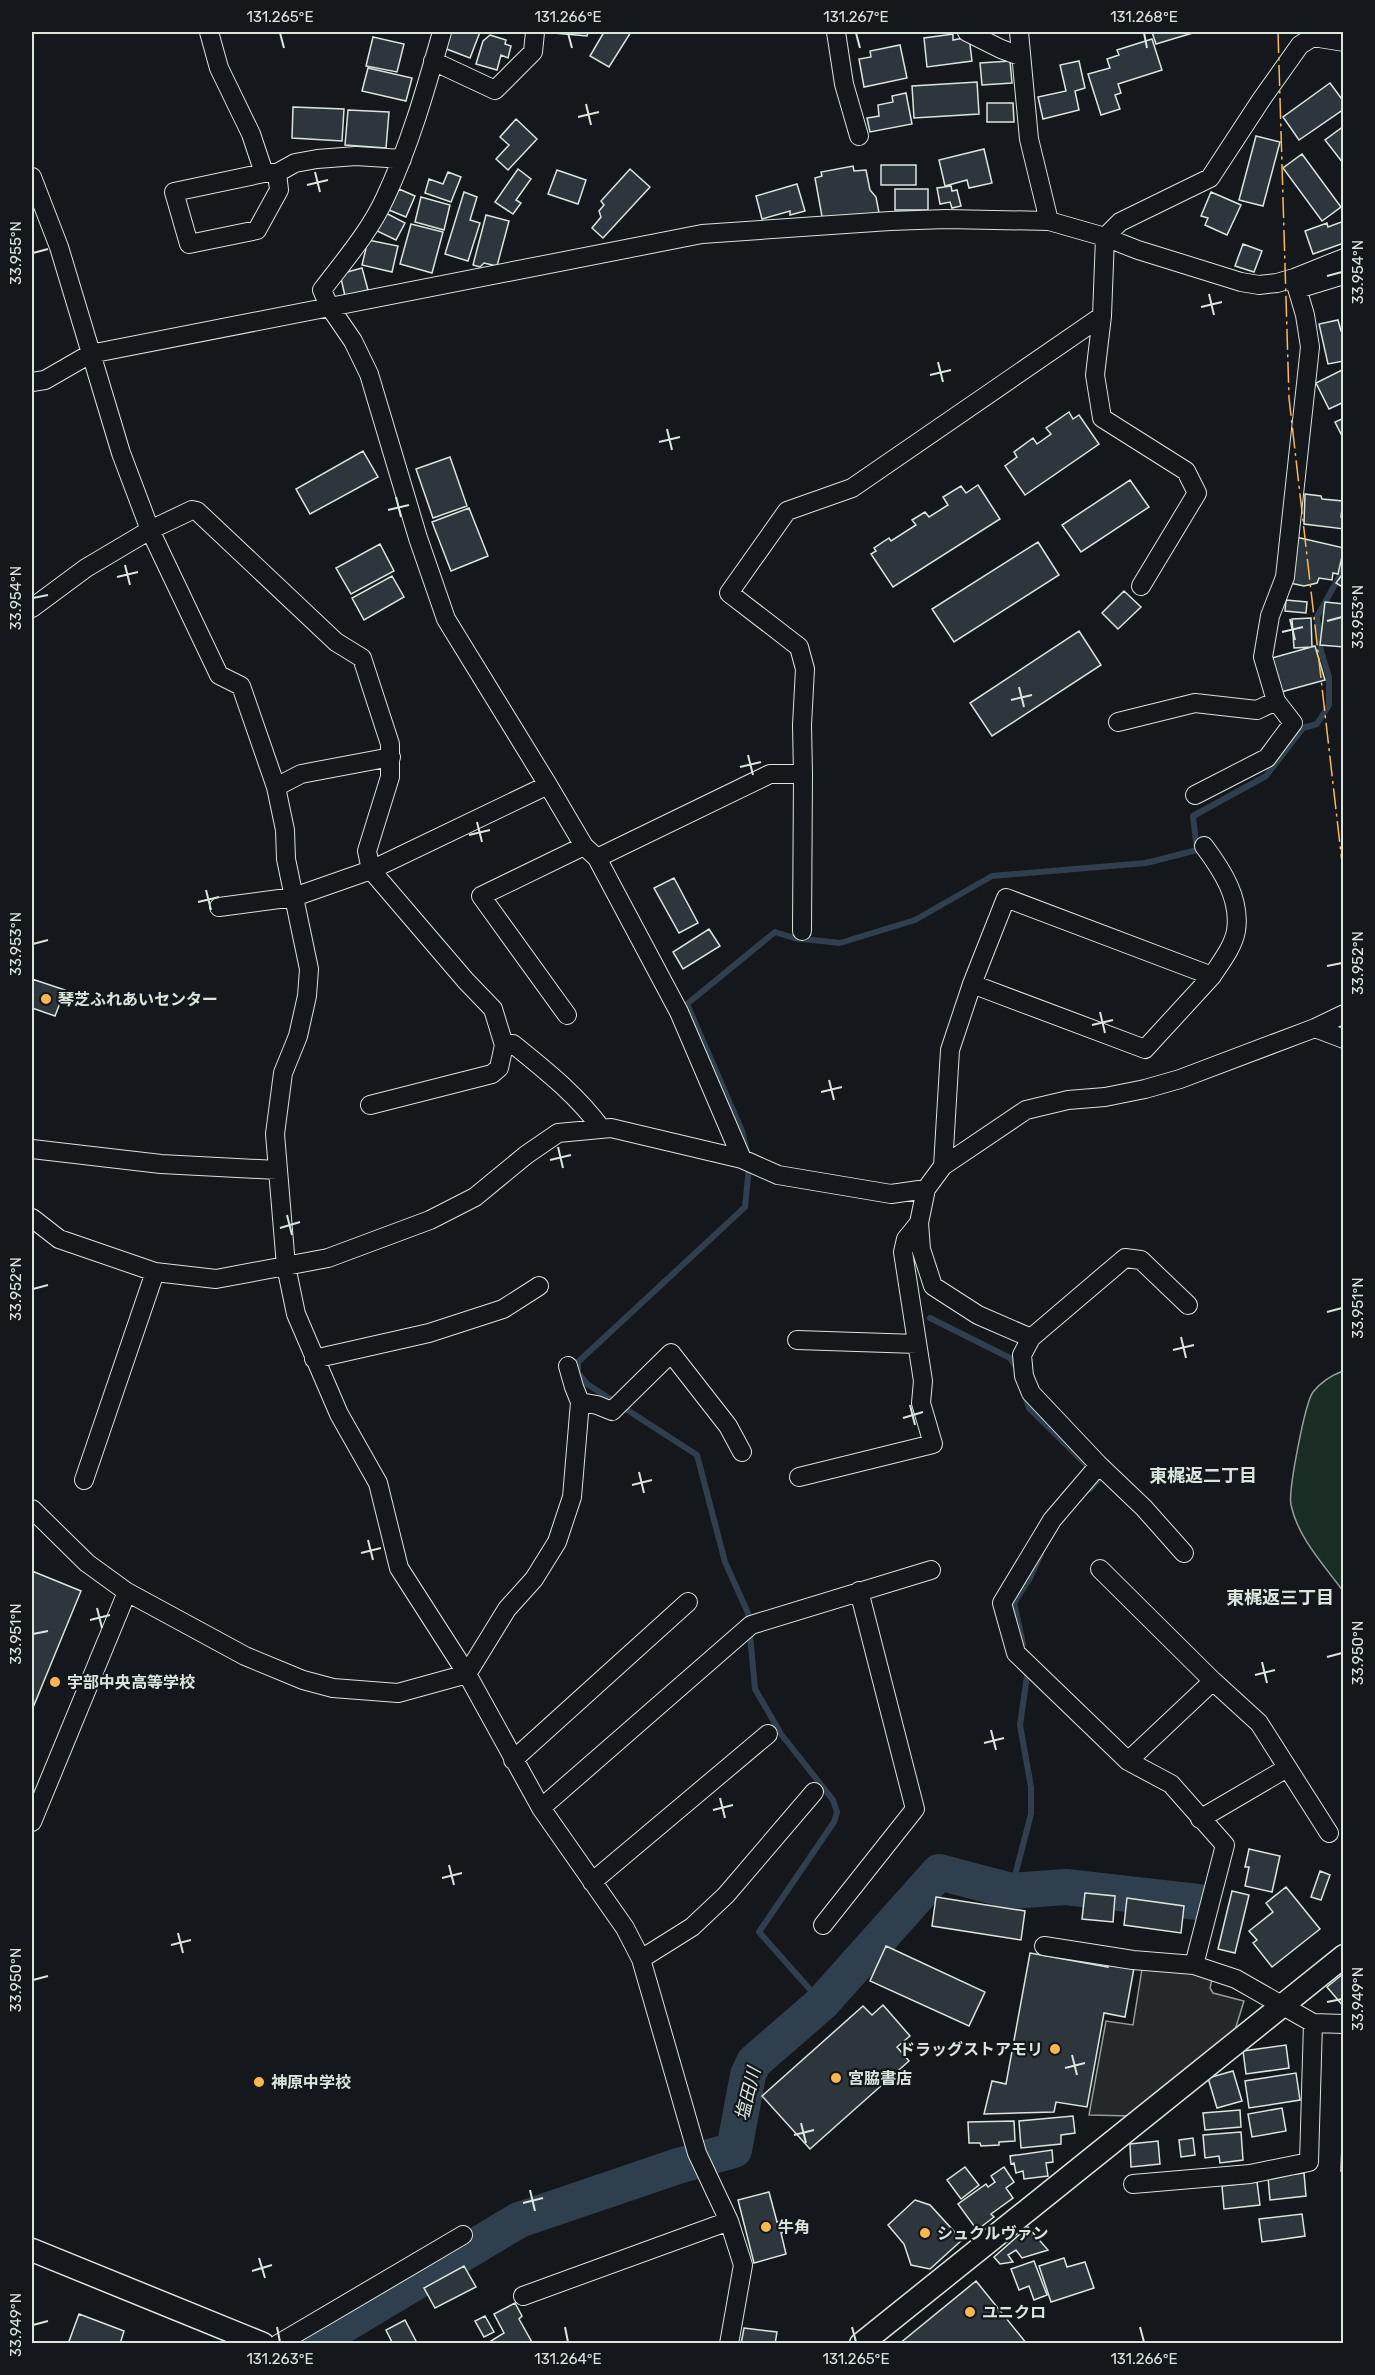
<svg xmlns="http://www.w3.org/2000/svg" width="1375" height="2375" font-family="Rubik,'Noto Sans JP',sans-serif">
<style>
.green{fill:#1a2d24;stroke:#939e99;stroke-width:1.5}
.parking{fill:#24282b;stroke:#939e99;stroke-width:1.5}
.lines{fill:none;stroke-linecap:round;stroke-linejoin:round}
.stream{stroke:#2f3f4d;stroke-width:6}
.river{stroke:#2f3f4d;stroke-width:36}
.building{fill:#2c363c;stroke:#d8e6dc;stroke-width:1.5}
.minor-casing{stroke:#d8e6dc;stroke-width:20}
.tertiary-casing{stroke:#d8e6dc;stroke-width:25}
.minor{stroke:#14181c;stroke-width:18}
.tertiary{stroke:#14181c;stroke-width:22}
.power{stroke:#ffb74d;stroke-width:1.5;stroke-dasharray:21 4.5 3 4.5;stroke-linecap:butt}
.ticks{fill:none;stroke:#d8e6dc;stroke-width:2}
.poi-dot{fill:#ffb74d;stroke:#14181c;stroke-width:2}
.labels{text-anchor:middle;stroke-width:4.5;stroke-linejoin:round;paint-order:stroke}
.poi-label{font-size:16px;font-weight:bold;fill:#d8e6dc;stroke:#14181c;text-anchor:start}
.neighbourhood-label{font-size:18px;font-weight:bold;fill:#d8e6dc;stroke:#14181c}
.water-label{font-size:18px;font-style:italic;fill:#d8e6dc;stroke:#14181c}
.neatline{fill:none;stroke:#d8e6dc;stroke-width:2}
.ticks-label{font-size:15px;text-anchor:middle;fill:#d8e6dc}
</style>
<rect width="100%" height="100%" fill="#14181c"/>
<path class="green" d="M1343 1371H1344L1343 1591C1324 1565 1298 1538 1291 1505 1288 1491 1305 1403 1313 1392 1321 1382 1332 1375 1343 1371Z"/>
<path class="parking" d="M1142 1969 1207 1974 1212 1979 1210 1988 1213 1993 1244 2001 1234 2033 1132 2116 1089 2115 1106 2021 1133 2025Z"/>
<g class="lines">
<path class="stream" d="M748 1156 742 1131 687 1004 775 932 794 938 840 943 915 920 992 876 1146 863 1197 850 1193 816 1266 776 1303 728 1317 724 1329 705V677L1321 651 1317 617 1344 568
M749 1167 745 1207 578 1362V1373L587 1384 697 1455 725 1562 748 1613 755 1689 781 1734 833 1800 837 1812 834 1822 759 1932 822 2003
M930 1318 1010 1358 1017 1368
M1025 1395 1029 1408 1100 1478 1090 1489
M1023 1644 1014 1603 1030 1578 1041 1554
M1011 1891 1031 1814V1787L1020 1725 1027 1676"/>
<path class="river" d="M312 2344 519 2220 678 2166 734 2150 748 2075 754 2062 822 2003 939 1872 1011 1891 1066 1887 1198 1902"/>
</g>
<path class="building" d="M451 32H480L470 58 444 48Z
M542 32H588L587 36Z
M604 32H631L609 67 590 56Z
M1152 32H1196L1156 44Z
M953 34V40L969 37 972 61 927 67 924 38Z
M490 35 506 40 505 44 511 46 508 58 501 55 497 70 476 64 483 41Z
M373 37 404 44 397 72 366 66Z
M1152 39 1162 70 1118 84 1121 93 1115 95 1120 109 1101 115 1088 74 1110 68 1107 59 1119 55 1117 50Z
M900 45 907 78 864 87 859 59 871 57 870 51Z
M1010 61 1012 83 982 85 980 63Z
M1079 61 1085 88 1075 91 1079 110 1043 119 1038 97 1066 91 1060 65Z
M368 68 412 78 406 101 362 91Z
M977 82 979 114 914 118 912 86Z
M1330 83 1344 102V109L1299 140 1283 117Z
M906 93 912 124 870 132 867 118 879 116 878 105 893 102 892 96Z
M987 103H1013L1014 122H987Z
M293 107 344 109 342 141 292 138Z
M348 110 389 112 386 148 345 145Z
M516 119 537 139 508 170 496 159 509 145 500 137Z
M1344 126V163H1343L1325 140Z
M1256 136 1280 142 1263 206 1239 200Z
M984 149 992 183 969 188 967 180 945 186 939 160Z
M1302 154 1341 207 1322 221 1283 168Z
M881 165H916V185H881Z
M853 166 854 171 866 170 870 190 876 197 879 213 823 222 815 178 822 176 821 172Z
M518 169 531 179 516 200 521 203 513 214 495 202Z
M630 169 650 187 603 238 592 228 601 217 599 211 604 205 601 201Z
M557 170 586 180 578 204 548 194Z
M448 172 461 177 451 202 425 193 429 179 443 184Z
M797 184 805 211 790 215V211L762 219 756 196Z
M951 186 952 191 957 190 961 206 952 208 950 202 940 204 937 188Z
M399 189 415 196 406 217 389 210Z
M895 189H928V210H895Z
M464 192 477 197 470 220 480 223 468 261 445 254Z
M1211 192 1241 205 1227 235 1205 225 1208 218 1201 216Z
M421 197 450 205 444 230 415 222Z
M384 212 405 223 396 240 375 230Z
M486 215 509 221 497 266 484 263 480 267 473 265Z
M1344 221V243L1313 254 1305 231 1327 223 1328 227Z
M411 224 443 232 432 273 400 264Z
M368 240 398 246 392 272 362 265Z
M1243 244 1262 251 1254 272 1235 266Z
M362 268 368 290 345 296 340 274Z
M1338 320 1341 331H1344V361L1328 364 1319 324Z
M1344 369V402L1329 409 1316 383Z
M1069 412 1073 419 1079 415 1099 444 1025 495 1005 466 1017 457 1014 452 1033 438 1037 444 1051 434 1046 428Z
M1344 418V440L1335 422Z
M363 451 378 477 310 514 296 489Z
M450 457 467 506 433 518 416 469Z
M1130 480 1149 507 1081 552 1062 525Z
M978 485 1000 519 893 587 871 554 876 551 874 548 889 538 891 541 916 525 912 520 925 512 929 517 948 505 943 497 961 486 966 493Z
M1305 494 1321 496 1322 499 1343 501 1341 517H1344V529L1304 524Z
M469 508 488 556 451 571 432 522Z
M1296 537 1344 548 1338 574 1333 573 1332 580 1319 578 1317 583 1304 586 1285 582Z
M1038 542 1059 575 954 642 932 609Z
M380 544 394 571 351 594 336 568Z
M1344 572V588L1336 583Z
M392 576 404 597 364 620 352 598Z
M1124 591 1141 607 1118 629 1102 613Z
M1286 600 1307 602 1306 613 1285 611Z
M1325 602 1344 604V647L1320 645Z
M1311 618 1312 647 1294 648 1292 619Z
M1079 631 1101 665 992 736 970 703Z
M1315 646 1325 680 1281 692 1272 658Z
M674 878 698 923 679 933 654 888Z
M709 929 720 946 683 969 673 952Z
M32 979 65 990 55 1016 32 1008Z
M32 1571 81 1591 32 1710Z
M1249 1849 1280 1856 1272 1892 1245 1886 1249 1867H1245Z
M1320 1871 1330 1875 1321 1900 1311 1897Z
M1286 1887 1320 1929 1272 1967 1253 1943 1257 1940 1249 1931 1273 1912 1266 1903Z
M1232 1891 1249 1895 1235 1953 1218 1949Z
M1085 1893 1115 1896 1113 1922 1082 1919Z
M936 1897 1025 1911 1021 1940 932 1926Z
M1127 1898 1184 1906 1181 1933 1124 1925Z
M886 1946 985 1992 969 2026 870 1981Z
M1030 1953 1108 1967V1964L1134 1968 1125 2017 1104 2013 1087 2107 1056 2102 1054 2112 984 2114 992 2081 1006 2084Z
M1344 1973V2005L1343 2006 1327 1987Z
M883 2005 910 2036 897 2047 909 2061 810 2149 762 2096 863 2006 872 2015Z
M1286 2045 1289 2068 1246 2074 1243 2051Z
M1233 2071 1242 2101 1217 2108 1208 2078Z
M1296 2073 1300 2100 1249 2108 1245 2081Z
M1282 2108 1286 2131 1252 2137 1248 2114Z
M1240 2110 1241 2127 1205 2130 1203 2113Z
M1073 2116 1075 2133 1061 2135V2144L1021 2148 1019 2121Z
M1014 2121 1015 2141 999 2142V2145L981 2146 980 2143H969L968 2122Z
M1241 2132 1243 2160 1220 2163 1219 2156 1205 2158 1203 2135Z
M1193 2138 1195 2155 1181 2157 1179 2140Z
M1158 2141 1160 2164 1131 2167 1130 2144Z
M1342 2145H1344V2171H1341Z
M1052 2150 1053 2162 1046 2163 1048 2176 1024 2179 1023 2171 1016 2173 1014 2163 1011 2164 1010 2156Z
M965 2167 979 2185 961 2199 947 2180Z
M1004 2167 1014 2182 1006 2188 1013 2198 991 2214 994 2217 977 2230 958 2204 986 2184 988 2187 995 2182 991 2176Z
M1304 2173 1306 2196 1270 2200 1268 2177Z
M1257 2182 1260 2205 1224 2209 1222 2186Z
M769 2192 777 2222 784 2220 788 2232 781 2233 786 2254 754 2263 738 2200Z
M915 2200 930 2205 962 2240 930 2269 911 2265 904 2244 888 2225Z
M1302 2214 1305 2236 1262 2242 1259 2219Z
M1028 2227 1048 2250 1022 2258 1016 2250 1008 2255 1013 2262 1000 2264 994 2257Z
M1064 2258 1067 2267 1085 2262 1094 2288 1051 2302 1039 2266Z
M1034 2261 1047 2295 1034 2300 1029 2286 1019 2290 1011 2269Z
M464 2266 476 2287 435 2308 424 2288Z
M976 2281 1027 2344H899Z
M515 2303 522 2316 519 2319 533 2344H486L504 2333 494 2314Z
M79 2314 124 2331 120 2344H68Z
M485 2316 494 2332 484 2337 475 2321Z
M405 2320 417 2343V2344H393L386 2330Z
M744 2328 777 2332 775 2344H741Z"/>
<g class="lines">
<defs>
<path id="minor" d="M209 32 219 68 251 134 264 173H277L295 163 317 159 356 156 402 159
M442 32C426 88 410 145 385 198 370 231 344 261 322 290L329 306 353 341 369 374 418 538 446 619 548 785 584 846 597 858 679 1012 742 1159
M836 32 844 84 859 136
M967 32 1001 49 1020 56
M1019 32 1029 139 1049 221
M433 61 495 90 533 52 535 32
M264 173 174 192 189 244 257 230 279 190 277 173
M32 177 59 247 121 453 150 530 219 675 241 686 276 787 285 830 286 859 309 969 307 996 298 1036 283 1073 275 1134 286 1266 296 1314 339 1414 378 1483 399 1568 467 1674 541 1808 625 1928 641 1959 697 2153 729 2221 743 2265 729 2344
M1298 289 1344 275
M32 382 45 380 90 354 702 234 890 221 946 219 1049 221 1105 237 1138 250 1241 282 1259 285 1277 283 1294 278 1344 258
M1141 586 1197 493 1186 471 1102 418 1095 375 1102 316 1105 237 1120 222 1210 178 1261 100 1300 45 1313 37 1344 42
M32 608 86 568 150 530 192 510 197 511 336 642 362 658 390 744V777L367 851 371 870 466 981 493 1009 504 1045 513 1044C545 1070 576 1094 601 1128
M1118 722 1195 703 1257 710 1276 701
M276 787 301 774 391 757
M1195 795 1267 758 1293 723 1276 701 1263 657 1270 616 1285 577 1310 347 1305 315 1294 278
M1204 846C1222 870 1241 899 1236 931 1233 947 1221 962 1212 976
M597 858 770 774H803L802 725 805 669 799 647 729 593 787 511 852 488 1102 316
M219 907 294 897 371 870 548 785
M802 931 803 774
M567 1015 481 896 584 846
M1315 1028 1344 1039
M370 1105 492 1074 499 1068 504 1045
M32 1149 161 1164 277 1170
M943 1166 950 1050 972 984 1006 898 1212 976 1145 1049 972 984
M32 1218 59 1239 155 1272 216 1279 328 1258 430 1220 475 1197 526 1155 558 1133 611 1128 742 1159 778 1175 891 1194 926 1189
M1031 1338 1125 1258 1141 1260 1188 1305
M797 1340 917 1344
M314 1359 429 1333 503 1309 539 1286
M580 1402 597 1405 612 1411 671 1353 728 1426 742 1452
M1099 1465 1052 1520 1002 1603 1016 1653 1128 1761 1171 1784 1225 1845 1194 1965 1236 1979 1313 2023 1344 2024
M799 1477 933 1444 921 1403 923 1381 903 1252 906 1239 919 1223
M84 1480 155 1272
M32 1509 87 1563 127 1592 245 1656 303 1680 333 1688 398 1693 467 1674 507 1609 534 1579 557 1542 572 1497 580 1402 574 1387 568 1366
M1184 1553 1144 1508 1099 1465 1031 1393 1024 1376 1022 1355 1031 1338 978 1315 933 1286 921 1249 919 1223 926 1189 943 1166 1026 1110 1068 1100 1105 1097 1145 1089 1180 1079 1315 1028 1344 1014
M1100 1569 1213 1681 1259 1723 1329 1833
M513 1760 688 1602
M1128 1761 1213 1681
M541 1808 751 1625 931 1570
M1200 1819 1287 1768
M32 1822 127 1592
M592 1882 768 1734
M823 1925 915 1809 859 1591
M1044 1946 1133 1960 1194 1965
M641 1959 692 1927 726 1895 814 1792
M1133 2184 1250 2174 1309 2162 1313 2023
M523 2296 729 2221
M278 2344 463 2235"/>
<path id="tertiary" d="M32 2250 263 2344
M861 2344 1344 1956"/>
</defs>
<use href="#minor" class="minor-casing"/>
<use href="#tertiary" class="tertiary-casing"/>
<use href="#minor" class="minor"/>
<use href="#tertiary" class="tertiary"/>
<path class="power" d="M1278 32 1289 398 1344 880"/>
</g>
<path class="ticks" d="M280 33 284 48M568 33 572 48M856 33 860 48M1144 33 1147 48M586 104 591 125M578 117 599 112M315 172 320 192M307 185 328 180M33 253 48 249M1327 276 1342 272M1209 294 1214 315M1201 307 1222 302M938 362 943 382M930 375 951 370M667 429 672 450M659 442 680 437M396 497 401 517M388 510 409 505M125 565 130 585M117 577 138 572M33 598 48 595M1290 619 1295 640M1327 621 1342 617M1282 632 1303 627M1019 687 1024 707M1011 700 1032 695M748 755 753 775M740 767 761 762M477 822 482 842M469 835 490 830M206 890 211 910M198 902 219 897M33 944 48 940M1327 966 1342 963M1100 1012 1105 1033M1092 1025 1113 1020M829 1080 834 1100M821 1092 842 1087M558 1147 563 1168M550 1160 571 1155M287 1215 292 1235M280 1228 300 1222M33 1289 48 1285M1327 1312 1342 1308M1181 1337 1186 1358M1173 1350 1194 1345M910 1405 915 1425M903 1418 923 1412M639 1472 644 1493M632 1485 652 1480M368 1540 373 1560M361 1553 381 1548M97 1608 102 1628M90 1620 110 1615M33 1634 48 1631M1327 1657 1342 1653M1262 1662 1267 1683M1255 1675 1275 1670M991 1730 996 1750M984 1743 1004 1738M720 1798 725 1818M713 1810 733 1805M449 1865 454 1885M442 1878 462 1873M178 1933 183 1953M171 1945 191 1940M33 1980 48 1976M1327 2002 1342 1999M1072 2055 1077 2075M1065 2068 1085 2063M801 2123 806 2143M794 2135 814 2130M530 2190 535 2211M523 2203 543 2198M259 2258 265 2278M252 2271 272 2265M33 2325 48 2321M277 2327 280 2342M565 2327 568 2342M852 2327 856 2342M1140 2327 1144 2342"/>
<g class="poi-dot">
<circle cx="46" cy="999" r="6"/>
<circle cx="55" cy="1682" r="6"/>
<circle cx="1055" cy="2049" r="6"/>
<circle cx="836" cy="2078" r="6"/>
<circle cx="259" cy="2082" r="6"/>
<circle cx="766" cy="2227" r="6"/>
<circle cx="925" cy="2233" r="6"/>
<circle cx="970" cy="2312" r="6"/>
</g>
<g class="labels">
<g class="poi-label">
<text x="58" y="1005">琴芝ふれあいセンター</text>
<text x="67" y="1688">宇部中央高等学校</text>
<text x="1043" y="2055" text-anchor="end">ドラッグストアモリ</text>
<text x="848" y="2084">宮脇書店</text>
<text x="271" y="2088">神原中学校</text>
<text x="778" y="2233">牛角</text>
<text x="937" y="2239">シュクルヴァン</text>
<text x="982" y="2318">ユニクロ</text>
</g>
<g class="neighbourhood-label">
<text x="1203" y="1482">東梶返二丁目</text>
<text x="1280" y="1604">東梶返三丁目</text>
</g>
<g class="water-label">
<text transform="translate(748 2094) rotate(-76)" y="6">塩田川</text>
</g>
</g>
<rect width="1375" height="2375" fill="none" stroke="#14181c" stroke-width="66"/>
<rect x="33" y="33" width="1309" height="2309" class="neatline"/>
<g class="ticks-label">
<text x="280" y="22">131.265°E</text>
<text x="568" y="22">131.266°E</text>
<text x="856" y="22">131.267°E</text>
<text x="1144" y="22">131.268°E</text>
<text transform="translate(16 253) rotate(-90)" y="5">33.955°N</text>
<text transform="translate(1358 272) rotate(-90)" y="5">33.954°N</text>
<text transform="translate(16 598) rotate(-90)" y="5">33.954°N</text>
<text transform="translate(1358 617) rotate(-90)" y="5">33.953°N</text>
<text transform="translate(16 944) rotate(-90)" y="5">33.953°N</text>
<text transform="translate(1358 963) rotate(-90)" y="5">33.952°N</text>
<text transform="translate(16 1289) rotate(-90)" y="5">33.952°N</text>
<text transform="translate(1358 1308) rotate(-90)" y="5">33.951°N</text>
<text transform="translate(16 1634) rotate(-90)" y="5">33.951°N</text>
<text transform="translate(1358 1653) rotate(-90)" y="5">33.950°N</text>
<text transform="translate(16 1980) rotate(-90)" y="5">33.950°N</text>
<text transform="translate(1358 1999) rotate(-90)" y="5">33.949°N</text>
<text transform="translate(16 2325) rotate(-90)" y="5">33.949°N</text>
<text x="280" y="2364">131.263°E</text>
<text x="568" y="2364">131.264°E</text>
<text x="856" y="2364">131.265°E</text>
<text x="1144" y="2364">131.266°E</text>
</g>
</svg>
